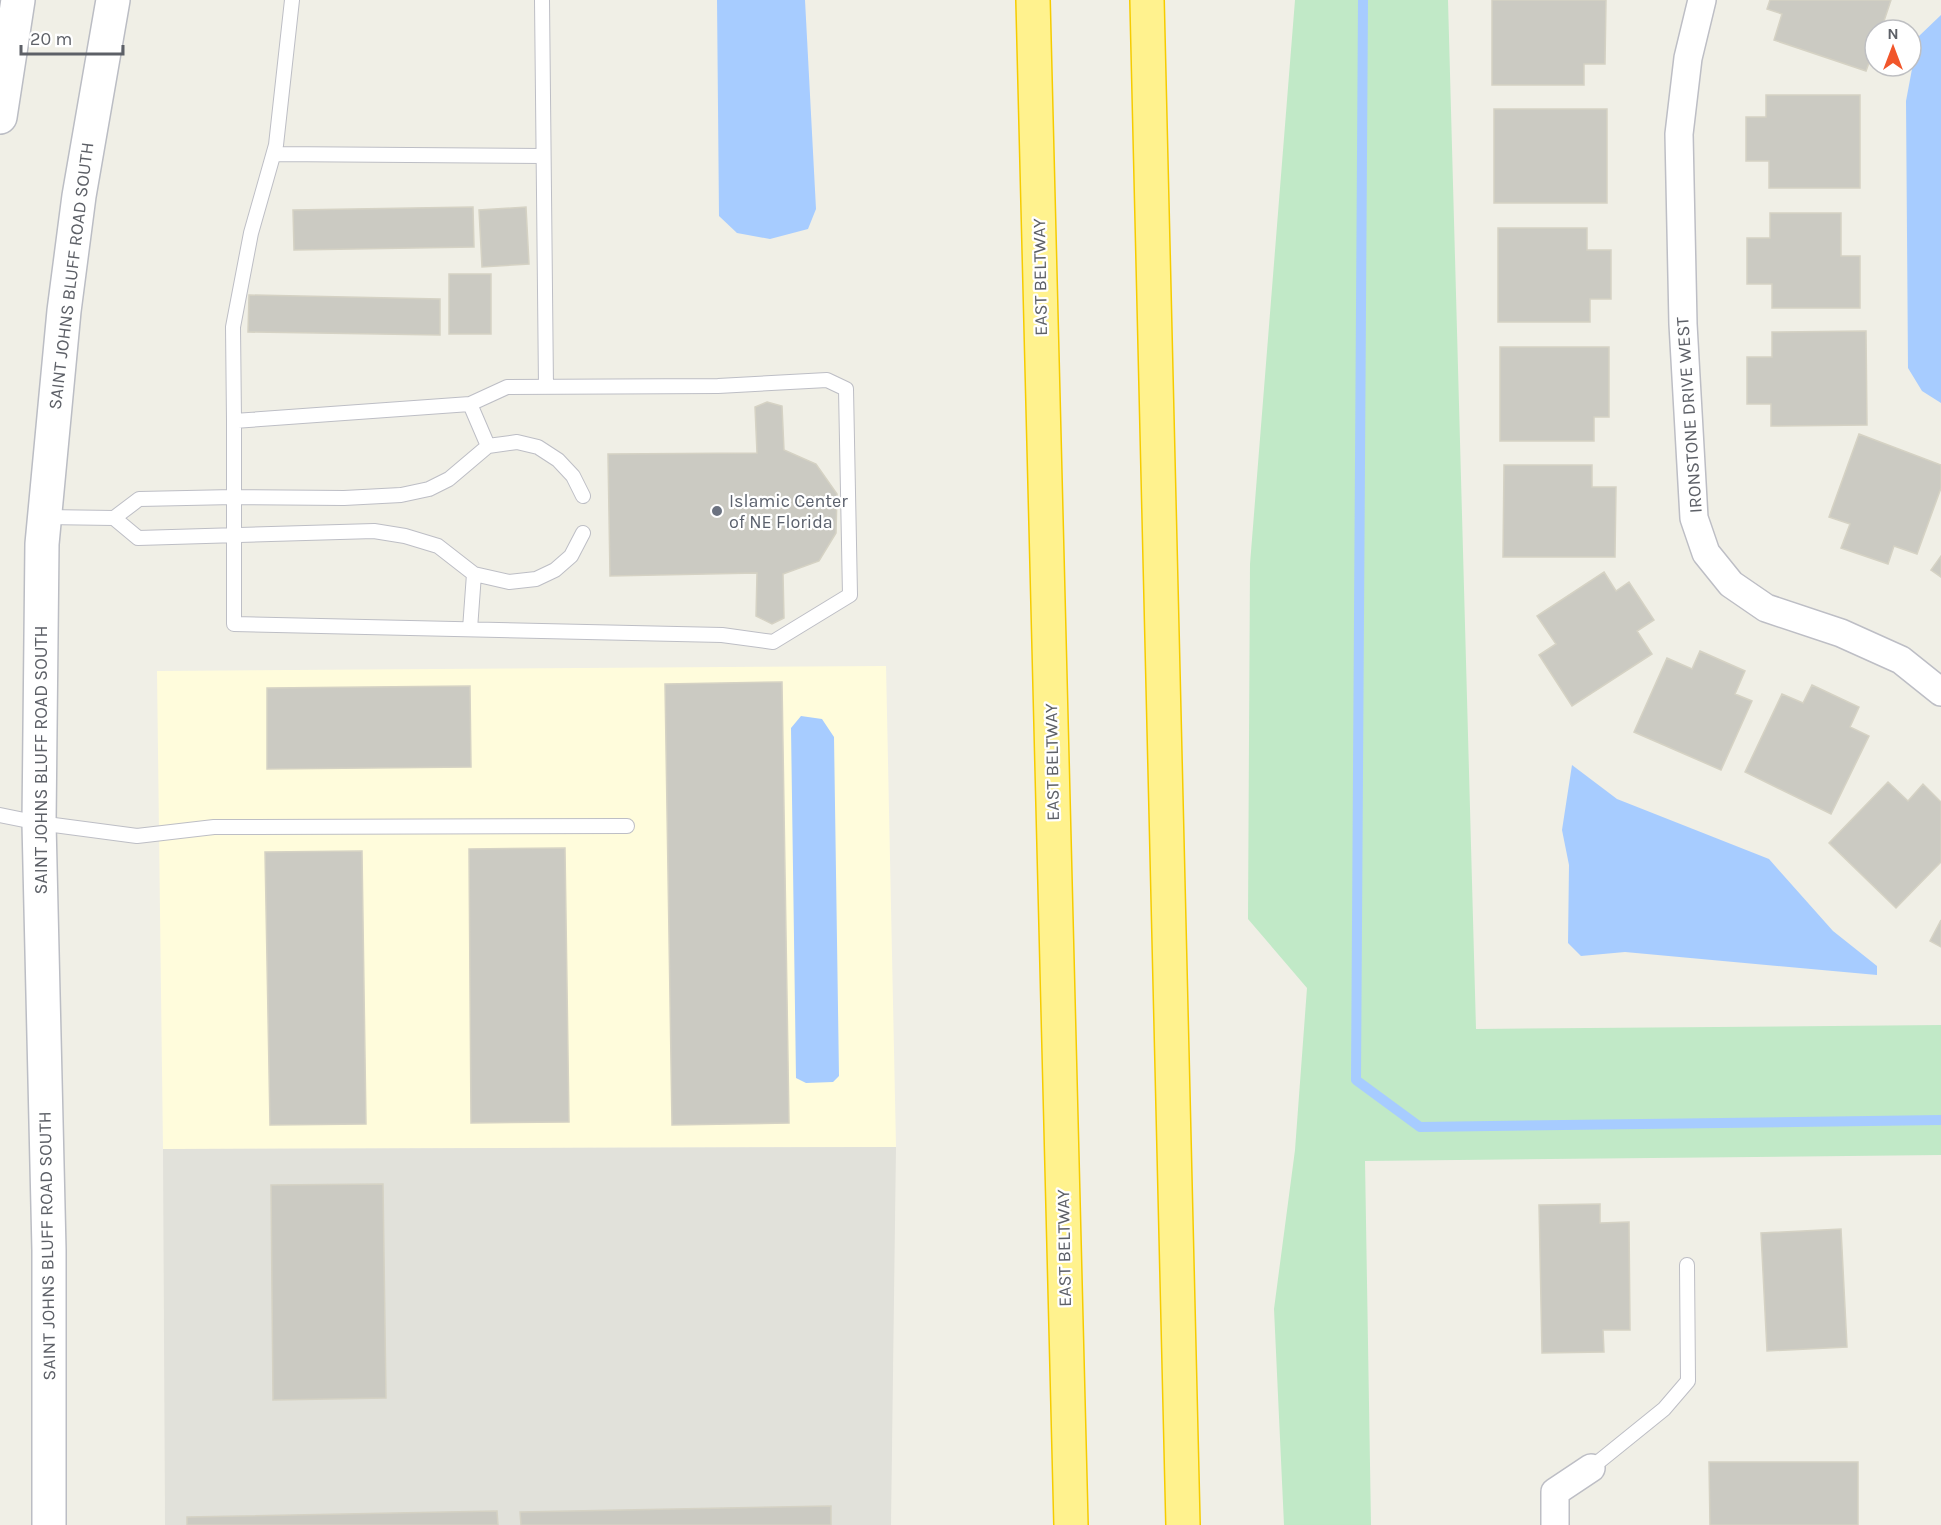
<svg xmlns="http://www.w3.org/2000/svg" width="1941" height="1525" font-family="Karla,sans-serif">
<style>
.commercial{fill:#fffcdc}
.industrial{fill:#e1e1da}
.green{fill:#c1e9c7}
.water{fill:#a7ccff}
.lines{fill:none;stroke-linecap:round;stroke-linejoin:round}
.stream{stroke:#a7ccff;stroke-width:10}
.building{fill:#cbcac2;stroke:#d5d2c4;stroke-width:1.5}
.service-casing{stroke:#bdbec5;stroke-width:16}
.minor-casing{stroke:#bdbec5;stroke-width:30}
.secondary-casing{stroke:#bbbdc4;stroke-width:36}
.motorway-casing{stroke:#f6cc00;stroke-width:36}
.service{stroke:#fff;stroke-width:14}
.minor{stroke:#fff;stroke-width:27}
.secondary{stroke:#fff;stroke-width:33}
.motorway{stroke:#fff28e;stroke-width:33}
.worship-dot{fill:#6b7280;stroke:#fff;stroke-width:2}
.labels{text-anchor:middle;stroke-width:4.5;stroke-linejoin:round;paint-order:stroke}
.street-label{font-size:18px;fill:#5d6067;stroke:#fff}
.worship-label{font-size:18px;fill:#5b616d;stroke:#fff;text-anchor:start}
</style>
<rect width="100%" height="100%" fill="#f0efe6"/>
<path class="commercial" d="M886 666 896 1147 163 1149 157 671Z"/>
<path class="industrial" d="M896 1147 891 1525H165L163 1149Z"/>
<path class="green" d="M1295 0H1448L1476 1029 1941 1025V1155L1365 1161 1371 1525H1284L1274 1309 1295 1150 1307 988 1248 919 1250 564Z"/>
<path class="water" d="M717 0H805L816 209 808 229 770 239 737 233 719 216Z
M1941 15V403L1922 391 1908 368 1906 101 1918 37Z
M801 716 822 719 834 737 839 1076 833 1082 806 1083 796 1078 791 728Z
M1572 765 1617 799 1769 859 1833 931 1877 966V975L1625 952 1581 956 1568 943 1569 865 1562 830Z"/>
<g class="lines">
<path class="stream" d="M1363 0 1356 1080 1420 1127 1941 1120"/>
</g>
<path class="building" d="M1492 0H1606L1605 64H1584V85H1492Z
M1770 0H1891L1881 30H1875V46L1866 71 1774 40 1782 14 1767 9Z
M1766 95H1860V188H1769V161H1746V117H1766Z
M1494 109H1607V203H1494Z
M473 207 474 247 294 250 293 210Z
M526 207 529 264 482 267 479 210Z
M1770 213H1841V256H1860V308H1772V284H1747V238H1770Z
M1498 228H1587V250H1611V299H1590V322H1498Z
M449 274H491V334H449Z
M249 295 440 299V335L248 332Z
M1866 331 1867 425 1771 426V404H1747V357H1772V332Z
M1500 347H1609V417H1594V441H1500Z
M767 402 782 406 784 450 816 464 837 494 836 533 819 561 783 574 784 618 772 624 756 616 757 573 610 576 608 454 757 453 755 407Z
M1859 434 1941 465V488L1917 554 1894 546 1888 564 1841 548 1850 524 1829 517Z
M1504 465H1592V487H1616L1615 557H1503Z
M1941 556V577L1931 570Z
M1604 572 1616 591 1629 582 1654 620 1637 631 1652 654 1572 706 1539 655 1556 644 1537 616Z
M1700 651 1745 671 1735 694 1752 701 1721 770 1634 732 1667 658 1692 669Z
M782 682 789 1123 672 1125 665 684Z
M1812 685 1859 707 1850 727 1869 736 1831 814 1745 772 1782 694 1803 703Z
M470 686 471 767 267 769V688Z
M1888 782 1908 801 1923 784 1941 802V862L1896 908 1829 843Z
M565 848 569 1122 471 1123 469 849Z
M362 851 366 1124 270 1125 265 852Z
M1941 920V947L1930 941Z
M383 1184 386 1398 273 1400 271 1185Z
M1600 1204V1223L1629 1222 1630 1330H1603L1604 1352 1542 1353 1539 1205Z
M1841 1229 1847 1347 1767 1351 1761 1233Z
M1709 1462H1858V1525H1710Z
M831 1506V1525H521L520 1512Z
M497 1511 498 1525H187V1517Z"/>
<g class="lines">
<defs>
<path id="service" d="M542 0 546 387
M274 154 543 156
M827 380 846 389 850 595 773 642 722 635 234 624V421L470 404 507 387 718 386Z
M470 404 488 446
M234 421 233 327 251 233 276 145 292 0
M45 517 114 518 139 499 234 497 344 498 401 495 429 489 449 479 488 446 517 442 538 447 558 460 573 476 583 496
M114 518 138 538 374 531 405 536 438 546 474 574 509 582 536 579 555 570 571 556 583 533
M470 629 474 574
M0 815 39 823 137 836 214 827 627 826
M1591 1468 1664 1409 1688 1381 1687 1265"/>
<path id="minor" d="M1702 0 1688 58 1679 134 1683 324 1694 518 1706 553 1731 584 1766 608 1841 633 1901 660 1941 692
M1555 1525V1492L1591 1468"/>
<path id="secondary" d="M0 117 18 0
M49 1525V1250L39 823 42 544 64 311 79 196 113 0"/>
<path id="motorway" d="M1033 0 1071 1525
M1147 0 1183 1525"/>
</defs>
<use href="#service" class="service-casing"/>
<use href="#minor" class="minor-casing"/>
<use href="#secondary" class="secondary-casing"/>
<use href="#motorway" class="motorway-casing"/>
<use href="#service" class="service"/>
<use href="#minor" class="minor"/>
<use href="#secondary" class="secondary"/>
<use href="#motorway" class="motorway"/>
</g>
<circle class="worship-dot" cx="717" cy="511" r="6"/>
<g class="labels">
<g class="street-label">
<text transform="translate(71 276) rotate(-83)" y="6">SAINT JOHNS BLUFF ROAD SOUTH</text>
<text transform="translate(1040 277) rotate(-91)" y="6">EAST BELTWAY</text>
<text transform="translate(1689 415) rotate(-94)" y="6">IRONSTONE DRIVE WEST</text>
<text transform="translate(41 760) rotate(-90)" y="6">SAINT JOHNS BLUFF ROAD SOUTH</text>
<text transform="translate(1052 762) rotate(-91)" y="6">EAST BELTWAY</text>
<text transform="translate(47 1246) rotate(-91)" y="6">SAINT JOHNS BLUFF ROAD SOUTH</text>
<text transform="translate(1064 1248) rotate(-91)" y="6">EAST BELTWAY</text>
</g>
<g class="worship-label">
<text x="729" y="507">Islamic Center<tspan x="729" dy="21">of NE Florida</tspan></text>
</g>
</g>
<g transform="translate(1893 48)"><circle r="28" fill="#ffffff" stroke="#bebfc2" stroke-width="1.5"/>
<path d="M0-4.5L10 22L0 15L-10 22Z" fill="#f1562b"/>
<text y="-9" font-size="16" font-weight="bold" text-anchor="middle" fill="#5d6067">N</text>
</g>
<path d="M21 45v9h102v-9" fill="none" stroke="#5d6067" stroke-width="3"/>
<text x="30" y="45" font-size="18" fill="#5d6067" stroke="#ffffff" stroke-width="4.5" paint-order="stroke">20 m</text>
</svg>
